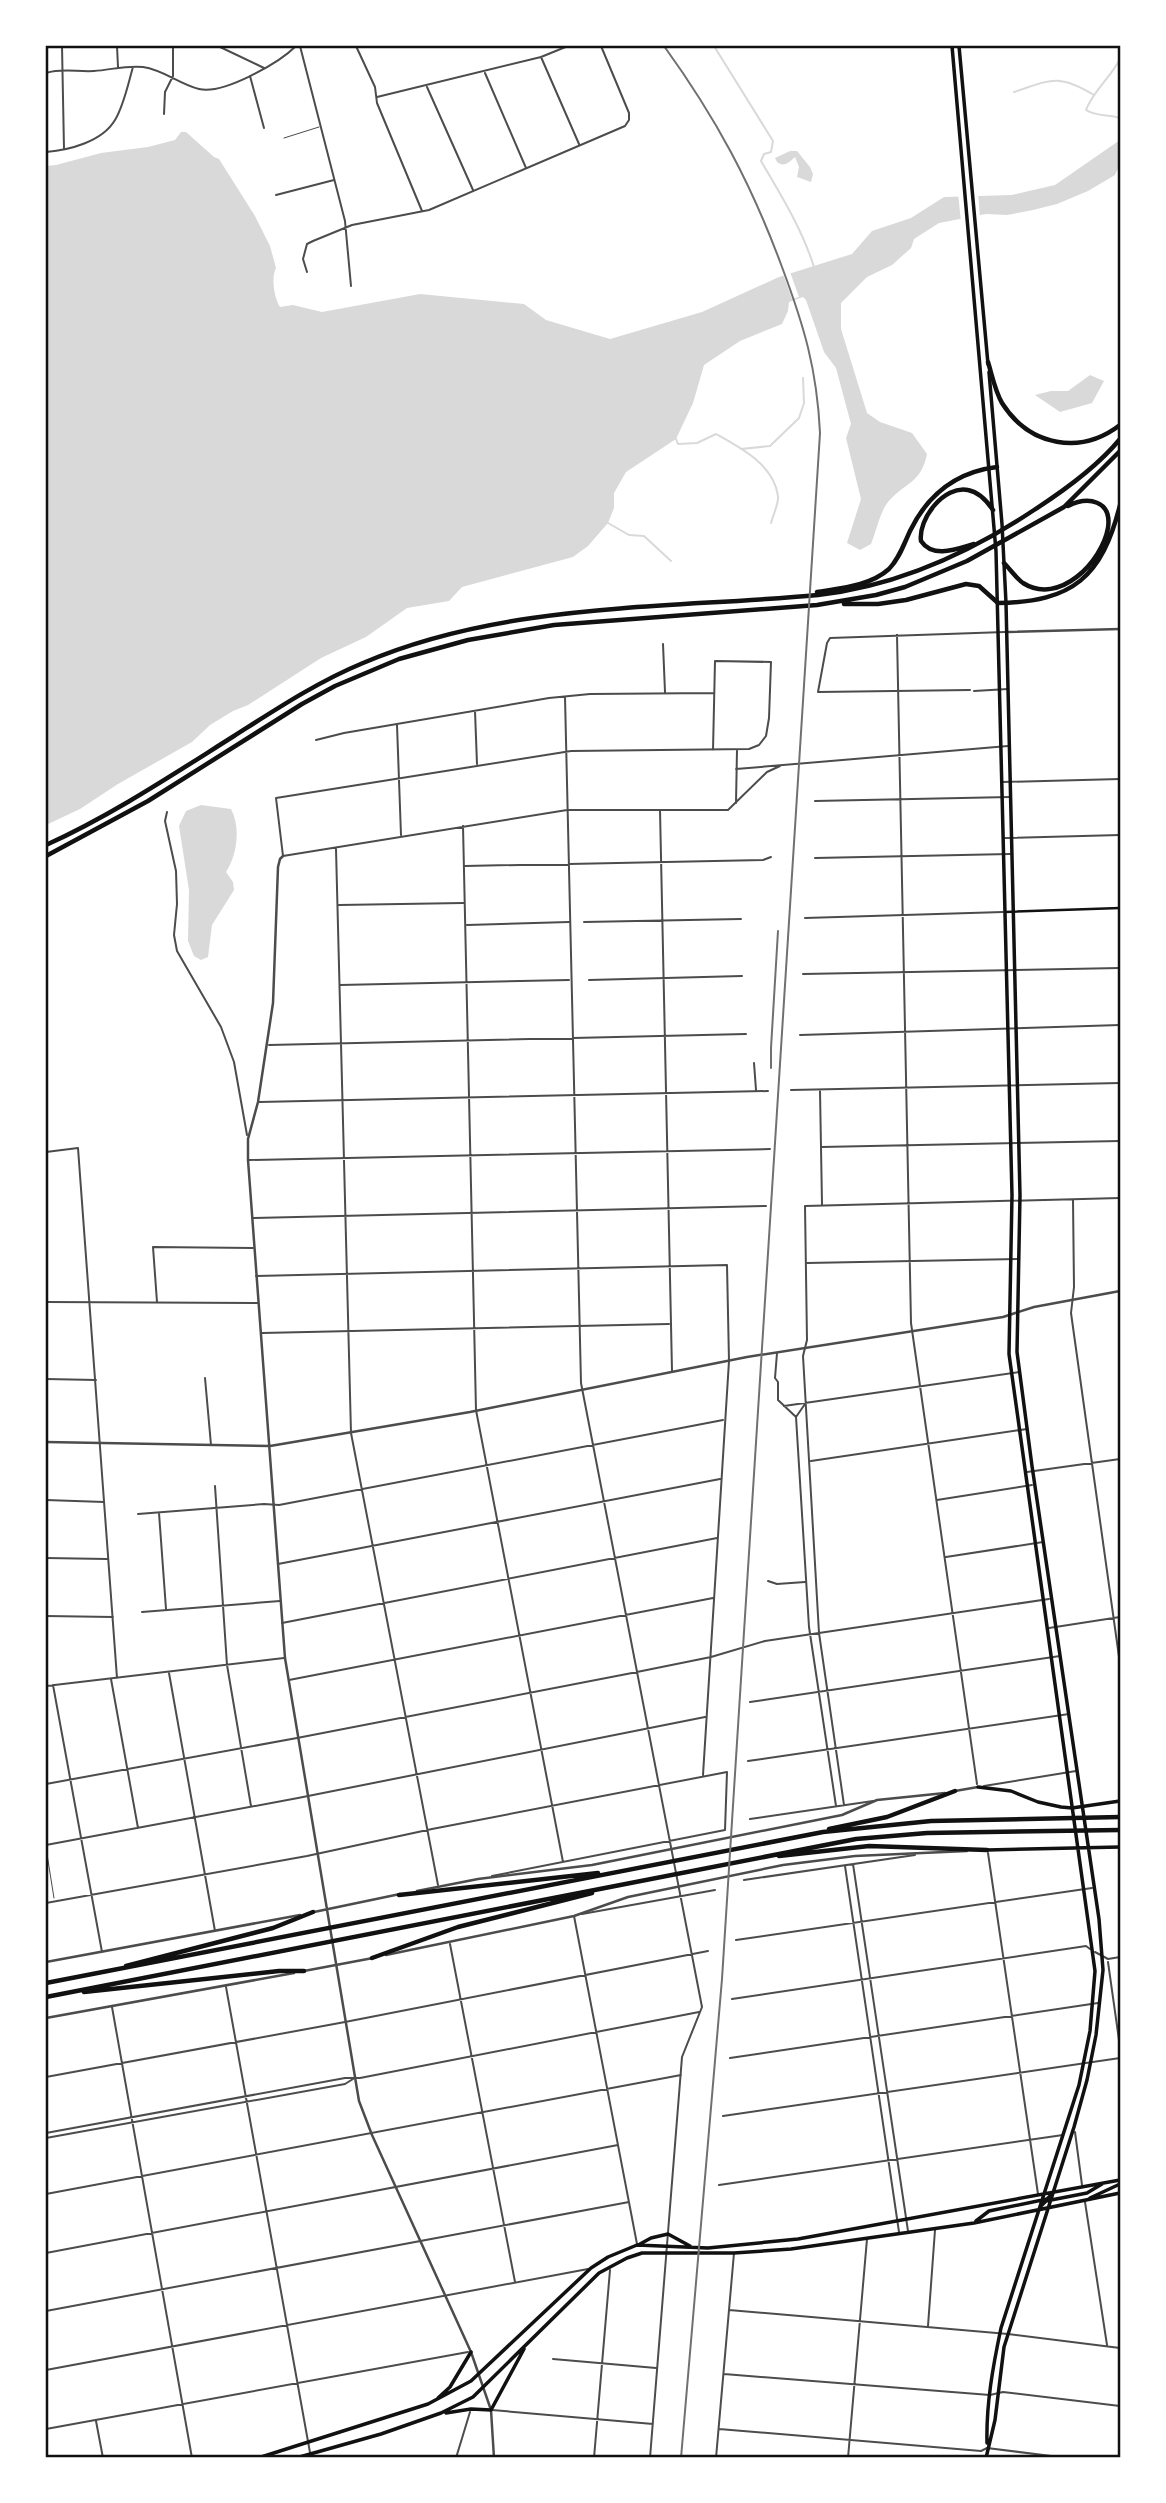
<svg xmlns="http://www.w3.org/2000/svg" width="1166" height="2503" font-family="Karla,sans-serif">
<style>
.water{fill:#d9d9d9}
.pier{fill:#fff}
.lines{fill:none;stroke-linecap:round;stroke-linejoin:round}
.stream{stroke:#d9d9d9;stroke-width:2}
.service{stroke:#4c4c4c;stroke-width:1}
.minor{stroke:#4c4c4c;stroke-width:2}
.tertiary{stroke:#4c4c4c;stroke-width:2.5}
.secondary{stroke:#111;stroke-width:2.5}
.primary{stroke:#111;stroke-width:3.5}
.motorway{stroke:#111;stroke-width:4.5}
.rail{stroke:#707070;stroke-width:2}
.neatline{fill:none;stroke:#111;stroke-width:2.5}
</style>
<rect width="100%" height="100%" fill="#fff"/>
<path class="water" d="M181 132H186L214 157 219 159 255 216 270 246 276 268C271 277 274 298 280 307L293 305 322 312 420 294 524 304 546 320 610 339 702 312 779 277 852 254 872 231 911 218 944 197 1012 195 1055 185 1120 140V164L1115 175 1088 191 1057 204 1033 210 1007 215 986 214 939 223 914 239 911 248 892 265 867 277 841 303V329L867 413 880 422 912 433 927 454C921 484 905 482 888 502 880 512 876 532 871 544L860 550 847 543 861 499 846 438 851 424 836 368 824 352 806 300 803 297 789 302 788 311 782 324 740 341 704 365 693 403 676 439 626 472 614 493V508L608 523 588 546 573 557 462 587 449 601 407 608 366 637 321 658 248 705 233 711 210 725 192 742 118 784 80 809 46 825V166L56 165 101 153 148 147 175 140Z
M790 151H797L810 167 813 174 811 182 797 177 799 167 795 157C789 162 785 168 777 162L775 158Z
M1090 375 1104 381 1092 403 1060 412 1035 395 1051 391H1068Z
M201 805 231 809C241 828 237 855 226 872L233 882 234 890 212 925 208 957 201 960 194 956 188 941 189 890 179 826 186 811Z"/>
<path class="pier" d="M958 193H978L980 219 961 222Z
M790 272 799 297 792 299 783 274Z"/>
<g class="lines">
<path class="stream" d="M714 46 773 141 771 152 764 154 761 161C781 195 802 229 814 267
M1120 59C1111 77 1093 91 1086 110 1097 117 1108 114 1120 118
M1014 92C1051 80 1057 73 1094 95
M676 439 678 444 697 443 716 434C741 448 774 465 778 496 779 503 773 515 771 523
M741 449 770 446 799 418 804 403 803 378
M608 523 629 535 644 536 671 561"/>
<path class="service" d="M284 138 319 127
M46 1848 54 1898"/>
<path class="minor" d="M62 46 64 149
M117 46 118 67
M218 46 264 68
M300 46 345 221 351 286
M356 46 375 87 377 103 422 211
M541 57 579 144
M46 73C62 68 77 72 94 71 110 70 127 65 143 67 164 70 179 84 199 89 223 95 279 63 296 46
M485 73 526 168
M250 76 264 128
M427 87 473 190
M377 97 541 57 568 46
M164 114 165 92 173 76V46
M46 152C69 150 102 142 115 120 124 105 128 84 133 67
M276 195 334 180
M307 272 303 259 307 244 313 241 352 225 429 210 625 126 629 120V113L601 46
M897 635 911 1323 977 1784
M663 644 665 692
M970 690 818 692 827 643 830 638 1005 632
M974 691 1008 689
M565 697 581 1383 702 2007 682 2057 650 2458
M475 711 477 764
M397 725 401 835
M316 740 344 733 549 698 590 694 714 693
M713 750 715 661 771 662 769 718 766 736 759 745 749 749 571 751 276 798 283 856 567 810H728L767 772 780 766
M736 769 1008 746
M1003 782 1120 779
M815 801 1010 797
M736 803 737 750
M660 810 672 1371
M167 812 165 821 176 871 177 904 174 935 177 951 221 1027 234 1062 247 1135
M463 826 476 1410 563 1862
M1004 838 1120 835
M336 849 351 1433 438 1885
M815 858 1010 854
M465 866 763 860 771 857
M339 905 463 903
M805 918 1003 912
M584 922 741 919
M467 925 569 922
M803 974 1120 968
M589 980 742 976
M340 985 569 980
M800 1035 1120 1025
M269 1045 746 1034
M754 1063 756 1090
M791 1090 1120 1083
M820 1091 822 1204
M259 1102 768 1091
M821 1147 1120 1141
M46 1152 78 1148 117 1678
M249 1160 770 1149
M1073 1200 1074 1287 1071 1313 1120 1664
M253 1218 766 1206
M807 1263 1018 1259
M256 1276 727 1265 729 1361 703 1775
M46 1302 258 1303
M157 1302 153 1247 253 1248
M262 1333 669 1324
M777 1353 775 1378 778 1382V1400L796 1417
M205 1378 211 1445
M46 1379 96 1380
M805 1404 796 1417 809 1627 836 1806
M784 1406 1019 1372
M811 1461 1027 1429
M1027 1472 1120 1459
M215 1486 227 1665 251 1806
M46 1500 104 1502
M937 1500 1032 1485
M159 1513 166 1609
M138 1514 264 1504 279 1505 723 1420
M946 1557 1043 1542
M46 1558 107 1559
M278 1564 720 1479
M768 1581 777 1584 805 1582
M142 1612 280 1601
M46 1616 113 1617
M282 1623 717 1538
M1049 1628 1120 1617
M169 1673 215 1931
M111 1679 138 1828
M289 1680 713 1598
M53 1685 102 1952
M46 1686 284 1658
M750 1702 1060 1656
M748 1761 1069 1714
M46 1784 297 1738 632 1673 711 1657 765 1641 1049 1599
M984 1786 1076 1771
M844 1805 819 1633 803 1356 807 1340 805 1206 1120 1198
M750 1819 873 1801
M46 1845 298 1798 705 1717
M988 1853 1038 2194
M853 1864 908 2231
M845 1866 899 2232
M744 1880 915 1855
M46 1903 307 1856 432 1829 727 1772 725 1830 492 1876
M582 1914 715 1890
M574 1916 637 2244
M736 1940 1092 1888
M450 1944 515 2282
M1095 1952 1108 1959 1120 1957
M1108 1962 1120 2047
M226 1987 311 2458
M732 1999 1086 1946 1090 1949
M112 2007 192 2458
M730 2058 1098 2003
M46 2077 345 2022 708 1951
M723 2116 1120 2058
M1075 2132 1082 2185
M46 2133 345 2078H360L699 2012
M46 2138 345 2084 353 2079
M719 2185 1063 2135
M46 2194 681 2075
M1085 2202 1107 2345
M46 2253 618 2145
M729 2310 1008 2334 1120 2348
M46 2311 629 2202
M928 2326 935 2230
M553 2359 656 2368
M46 2370 588 2269
M724 2374 990 2395 1003 2392 1120 2406
M492 2410 653 2424
M96 2421 103 2458
M46 2429 468 2352
M719 2429 981 2451 987 2448 1067 2458
M456 2458 470 2412
M594 2458 610 2270
M716 2458 734 2253
M848 2458 867 2239"/>
<path class="tertiary" d="M1006 632 1120 629
M283 856 280 859 278 867 273 1003 258 1102 248 1139V1160L285 1658 359 2101 372 2135 471 2352 491 2410 494 2458
M46 1442 270 1446 470 1412 747 1357 1003 1317 1034 1307 1120 1291
M955 1791 978 1787
M417 1891 478 1879 592 1865 842 1815 877 1800 945 1793
M314 1912 400 1894
M386 1955 574 1916 628 1897 783 1865 855 1856 967 1851
M46 1962 300 1915
M304 1971 373 1958
M46 2018 294 1973"/>
<path class="secondary" d="M1005 912 1120 908"/>
<path class="primary" d="M952 46 996 551 1012 1195 1009 1354 1095 1971 1090 2031 1079 2085 1001 2328C993 2366 986 2404 987 2443
M959 46 988 364
M978 1787 1011 1791 1038 1802 1061 1807 1072 1808 1120 1801
M987 1850 1120 1847
M1090 2198 1120 2184
M1041 2206 1046 2201 1087 2193 1102 2184
M976 2221 989 2211 1047 2199 1052 2194
M640 2244 651 2238 668 2234 690 2246
M438 2398 450 2387 471 2352
M446 2413 471 2409 491 2410 524 2349
M258 2458 428 2404 471 2381 591 2268 608 2257 637 2245 708 2248 798 2239 1120 2180
M296 2458 381 2434 441 2413 473 2397 599 2273 627 2258 642 2253H734L791 2249 974 2223 1120 2193
M986 2458 995 2420 1004 2347 1074 2127 1087 2080 1096 2035 1103 1970 1099 1919 1032 1466 1017 1352 1020 1195 1006 603 1002 524 989 372"/>
<path class="motorway" d="M988 362C992 375 995 391 1002 403 1030 447 1081 455 1120 425
M974 544C957 549 933 559 921 541 918 519 944 485 968 490 979 492 987 501 993 510
M1004 563C1010 569 1016 578 1023 583 1059 606 1102 562 1108 528 1112 500 1088 496 1068 506
M817 592C841 588 870 586 889 569 899 559 904 544 910 531 928 494 956 472 997 467
M844 604H878L906 600 966 584 979 586 998 603C1073 602 1102 577 1120 505
M46 845C112 815 172 775 234 736 275 710 317 682 363 663 505 602 666 609 818 595 897 586 968 554 1034 510 1065 490 1097 467 1120 439
M46 856 148 801 302 704 335 686 399 659 468 640 554 625 817 605 876 595 905 587 967 561 1064 507 1120 451
M829 1829 887 1817 955 1791
M779 1856 869 1846 987 1850
M399 1895 598 1873
M372 1958 458 1927 592 1893
M126 1966 273 1928 313 1912
M46 1983 823 1832 931 1821 1120 1817
M84 1992 279 1971H304
M46 1997 856 1839 927 1833 1120 1830"/>
<path class="rail" d="M664 46C716 118 751 183 782 267 804 326 817 369 820 433L722 1979 681 2458
M771 1068V1048L778 931"/>
</g>
<rect width="1166" height="2503" fill="none" stroke="#ffffff" stroke-width="94"/>
<rect x="47" y="47" width="1072" height="2409" class="neatline"/>
</svg>
